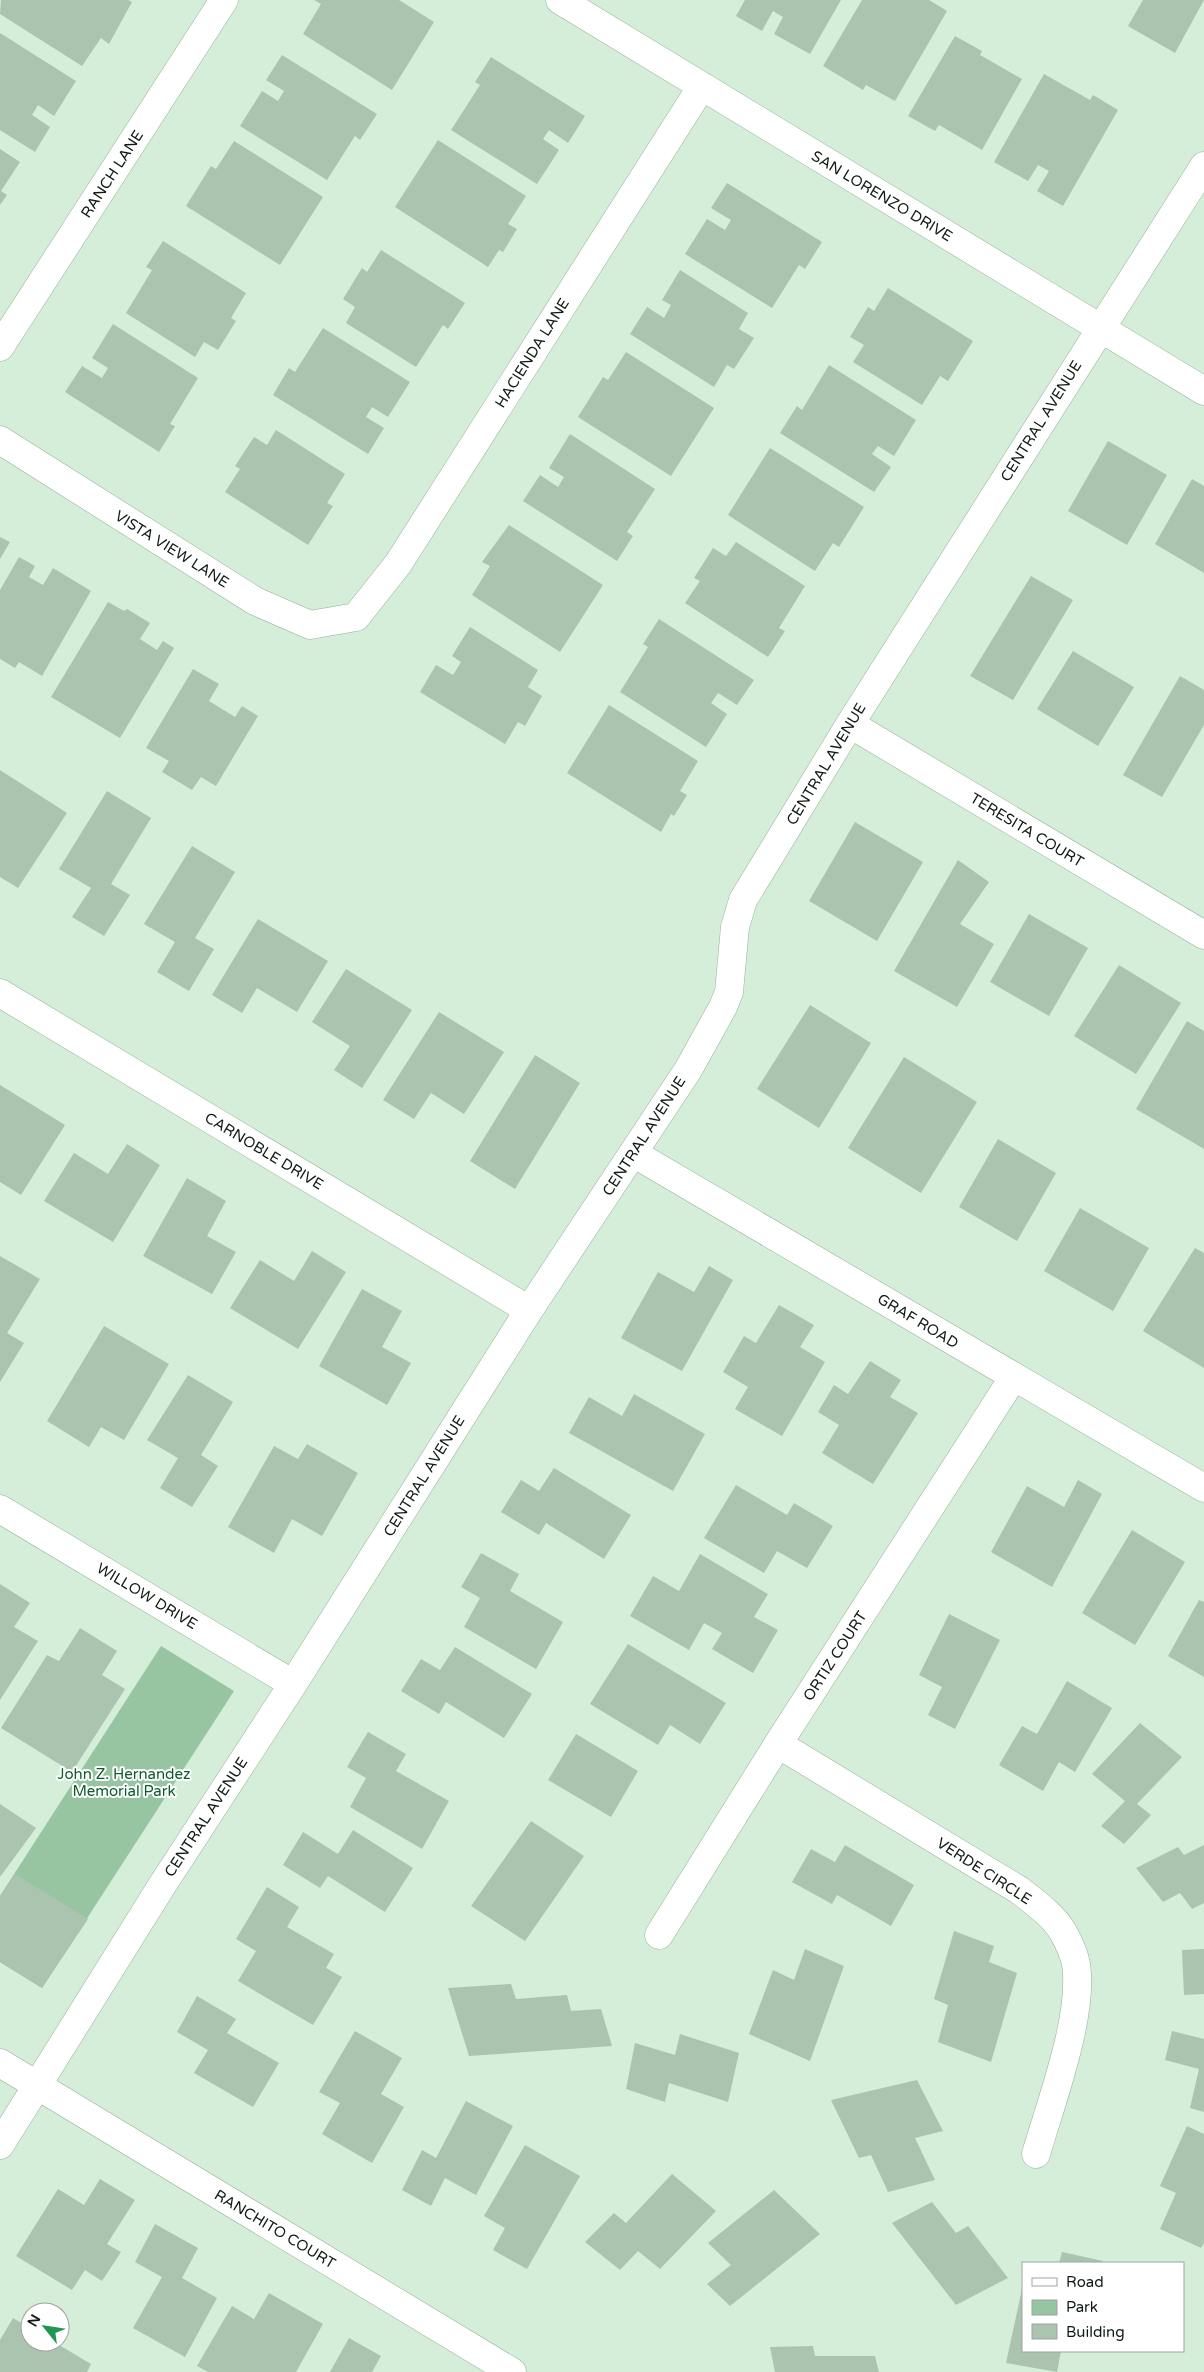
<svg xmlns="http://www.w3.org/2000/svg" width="1204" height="2372" font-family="'Varela Round',sans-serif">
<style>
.green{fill:#97c5a2}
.building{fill:#aac4b0}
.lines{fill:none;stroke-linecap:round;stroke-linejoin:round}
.minor-casing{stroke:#97b09d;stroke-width:29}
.minor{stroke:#fff;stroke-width:28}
.labels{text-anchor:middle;stroke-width:4;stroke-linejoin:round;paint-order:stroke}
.street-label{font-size:15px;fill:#101a13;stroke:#fff}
.park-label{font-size:15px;fill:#0e5b2e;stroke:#fff}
</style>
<rect width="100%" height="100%" fill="#d4eed9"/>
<path class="green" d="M161 1646 234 1691 42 1988 0 1962V1896Z"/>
<path class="building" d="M1 0H128L132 2 109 44 101 38 82 66 0 14Z
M314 0H399L434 22 392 90 303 34 321 4Z
M745 0H841L810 54 774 34 783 17 773 11 762 31 736 16Z
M862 0H929L947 11 895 101 866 85 863 90 823 66Z
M1143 0H1204L1175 53 1128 26Z
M0 33 76 81 54 116 38 105 32 115 50 127 35 152 0 130Z
M955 36 982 51 980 55 1022 79 982 150 939 125 935 131 908 116Z
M282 55 377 114 360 140 355 136 327 180 240 126 262 91 278 101 284 91 266 80Z
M491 57 585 116 568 143 549 130 543 139 559 150 537 184 451 130 480 85 475 82Z
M1044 74 1090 100 1093 95 1118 110 1063 206 1037 191 1049 171 1038 165 1028 181 994 162Z
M438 140 526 196 508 224 517 229 503 252 499 250 488 267 395 207Z
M234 141 323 197 280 265 186 206 211 166 216 169Z
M0 149 20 162 1 191 7 195 0 205Z
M727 183 822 242 805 269 799 265 772 308 685 254 707 219 725 230 731 220 711 208Z
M163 241 246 293 231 318 236 321 218 350 204 342 195 357 126 313 152 270 146 267Z
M381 250 465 303 448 329 443 325 416 367 346 323 355 307 343 299 362 268 367 272Z
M680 270 748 313 739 329 754 338 734 369 727 365 714 387 630 334 647 307 664 318 671 305 662 300Z
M888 288 973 341 948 381 940 376 922 405 853 362 864 345 850 337 868 307 874 311Z
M113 324 198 378 170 424 175 426 159 452 65 392 82 366 102 378 108 368 92 358Z
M323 328 410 382 388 417 372 407 366 417 384 428 368 454 273 395 289 368 295 372Z
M626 352 714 408 671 476 578 417 603 377 608 380Z
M829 365 916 420 894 456 878 446 872 454 891 467 874 492 780 433 797 406 802 410Z
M276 430 345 474 327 503 333 506 308 545 225 492 240 469 235 466 254 437 267 445Z
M570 434 655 489 627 532 633 536 617 561 523 501 540 475 558 487 564 477 549 468Z
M1108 441 1167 475 1127 545 1068 511Z
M770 448 864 507 839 547 833 543 815 571 728 515Z
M1192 479 1204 486V573L1155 544Z
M509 525 603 585 560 652 472 595 490 566 482 562Z
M0 537 10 542 0 559Z
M736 542 805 586 779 628 785 631 768 657 685 603 700 581 694 578 713 548 726 556Z
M19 557 35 566 29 577 43 585 53 568 91 591 42 676 19 662 15 668 0 659V590Z
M1031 576 1073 600 1013 700 970 676Z
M108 602 124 611 127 609 150 623 140 639 157 650 163 641 174 648 120 738 51 697Z
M659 619 754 680 737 705 718 693 711 703 727 714 706 747 620 692 648 647 643 644Z
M470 627 538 670 528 687 542 696 525 726 518 722 505 744 420 692 436 665 453 675 461 662 452 656Z
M1073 651 1134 687 1098 746 1037 709Z
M193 669 219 684 209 701 235 717 242 706 258 716 216 786 201 777 192 790 162 772 169 761 146 748Z
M1180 676 1204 690V725L1162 797 1123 775Z
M609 705 698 761 680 791 687 795 674 816 671 814 661 832 567 773Z
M0 770 67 813 18 888 0 877Z
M107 791 151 818 111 884 130 895 104 936 72 917 91 888 59 869Z
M855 822 923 862 877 941 809 901Z
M192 846 235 872 195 938 214 949 189 991 157 972 175 942 144 924Z
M958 860 989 882 960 924 994 944 957 1007 894 971Z
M1029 914 1088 948 1049 1016 990 982Z
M258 919 328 961 297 1012 257 988 242 1013 212 995Z
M1119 965 1181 1003 1136 1074 1074 1036Z
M346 969 412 1010 362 1088 334 1070 350 1046 312 1022Z
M810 1005 871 1043 819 1128 757 1089Z
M439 1012 504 1052 464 1114 431 1093 414 1119 383 1100Z
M1187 1021 1204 1031V1149L1136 1109Z
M535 1055 580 1083 515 1189 470 1161Z
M904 1057 977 1102 921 1193 848 1148Z
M0 1085 65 1125 21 1195 0 1182Z
M998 1139 1056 1173 1017 1241 959 1207Z
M127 1144 160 1165 113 1242 44 1201 74 1153 108 1174Z
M187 1178 226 1201 207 1236 236 1252 212 1294 143 1256Z
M1080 1208 1149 1248 1113 1311 1044 1271Z
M1195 1248 1204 1253V1368L1143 1331Z
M312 1251 346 1272 298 1349 230 1308 260 1260 294 1281Z
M0 1256 40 1279 7 1333 24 1343 0 1382Z
M709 1266 733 1280 682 1371 621 1338 658 1272 694 1292Z
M362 1289 402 1311 382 1347 411 1363 387 1405 319 1366Z
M779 1305 814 1325 800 1347 825 1362 782 1436 735 1409 748 1387 723 1372 744 1336 756 1343Z
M104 1326 169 1364 124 1440 101 1427 89 1447 47 1421Z
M870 1361 901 1380 890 1397 918 1413 873 1484 822 1453 839 1425 818 1412 834 1385 848 1394Z
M188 1375 233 1402 201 1455 218 1466 192 1507 160 1488 178 1458 147 1440Z
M634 1394 705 1434 673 1491 569 1433 589 1397 622 1416Z
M307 1444 358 1473 322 1536 292 1519 274 1553 228 1527 274 1446 298 1459Z
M554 1468 631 1515 604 1559 546 1523 539 1535 501 1512 521 1480 539 1491Z
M1078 1480 1102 1494 1052 1587 991 1552 1027 1486 1064 1507Z
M736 1485 787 1515 794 1503 833 1526 807 1568 777 1551 764 1573 704 1538Z
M1132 1530 1185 1562 1135 1645 1082 1613Z
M481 1553 519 1574 510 1591 563 1622 536 1669 464 1627 480 1598 461 1587Z
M700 1554 768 1594 754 1617 778 1630 753 1673 712 1649 722 1633 704 1623 689 1650 630 1616 653 1576 679 1591Z
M0 1584 30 1603 14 1627 38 1641 0 1700Z
M1199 1600 1204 1602V1677L1168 1656Z
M949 1614 1000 1640 955 1729 928 1715 942 1687 919 1675Z
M80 1628 117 1651 102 1675 125 1689 72 1772 1 1728 47 1655 59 1661Z
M628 1644 726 1703 700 1744 670 1725 658 1745 590 1704Z
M455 1647 532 1694 504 1738 446 1702 439 1714 401 1691 421 1659 440 1670Z
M1067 1681 1112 1708 1075 1772 1059 1762 1043 1791 999 1765 1022 1726 1037 1734Z
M1140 1723 1182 1757 1137 1804 1151 1815 1124 1844 1101 1826 1125 1801 1092 1774Z
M368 1732 406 1754 396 1771 449 1801 422 1849 350 1807 366 1778 347 1767Z
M576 1734 638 1771 611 1817 548 1780Z
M0 1804 36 1828 0 1877Z
M531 1821 584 1856 525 1941 471 1906Z
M353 1830 413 1868 385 1912 328 1876 320 1888 283 1865 303 1832 338 1854Z
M845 1845 914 1885 891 1926 837 1895 832 1904 792 1882 811 1849 835 1862Z
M1204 1845V1903L1192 1909 1180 1893 1163 1902 1136 1868 1178 1847 1184 1855Z
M15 1874 88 1919 42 1988 0 1962V1896Z
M267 1887 299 1907 287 1927 334 1954 326 1968 342 1977 313 2025 238 1981 256 1951 236 1939Z
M954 1931 994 1946 989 1962 1017 1973 991 2062 938 2042 948 2005 934 1999Z
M805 1949 844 1966 810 2061 749 2034 773 1970 794 1980Z
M1204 1949V1994L1184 1995 1182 1950Z
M511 1984 516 1999 567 1995 571 2011 601 2009 612 2046 469 2056 448 1988Z
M197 1996 236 2019 227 2033 279 2063 253 2107 194 2073 208 2050 177 2032Z
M355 2031 402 2058 381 2094 404 2107 372 2163 322 2134 340 2103 319 2092Z
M1172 2031 1204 2039V2112L1190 2108 1199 2069 1165 2060Z
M680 2034 739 2053 728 2102 669 2083 665 2102 626 2089 635 2043 675 2055Z
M917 2080 943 2131 915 2138 935 2180 888 2192 871 2155 859 2158 831 2100Z
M466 2101 513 2126 476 2195 445 2178 431 2206 402 2190 422 2150 436 2158Z
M1187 2126 1204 2134V2243L1201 2248 1160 2229 1176 2193 1160 2186Z
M525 2145 580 2176 527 2269 493 2250 505 2228 484 2216Z
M672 2174 716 2211 660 2269 638 2251 620 2270 585 2242 614 2213 626 2223Z
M100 2179 135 2200 107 2244 121 2252 102 2281 85 2270 72 2290 16 2256 58 2189 84 2205Z
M774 2190 820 2234 730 2306 707 2284 731 2265 708 2243Z
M932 2202 956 2233 968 2226 1008 2278 956 2305 892 2223Z
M155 2224 198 2248 182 2278 217 2298 185 2357 133 2328 162 2277 135 2262Z
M1062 2252 1103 2261V2263H1059Z
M1022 2289 1023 2351H1061L1057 2372 1006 2363Z
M269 2293 323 2324 296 2372H208L197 2366 232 2306 254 2319Z
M13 2318 30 2328V2342H54L91 2364 87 2372H0V2340Z
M349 2338 381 2356 372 2372H330Z
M813 2346 815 2356H875L879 2372H775L770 2347Z"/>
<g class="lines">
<defs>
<path id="minor" d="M560 0 1204 391
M0 347 224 0
M0 440 255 601 310 625 356 617 398 564 702 86
M850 724 1204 935
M0 993 529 1310
M633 1153 1204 1488
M0 1509 293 1684
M778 1744 1019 1890C1034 1902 1053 1915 1063 1932 1068 1941 1074 1954 1076 1964 1084 2016 1051 2102 1036 2154
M659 1935 778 1744 1013 1378
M0 2063 512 2372
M0 2145 161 1887 293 1684 529 1310 688 1070 723 1007 729 992 735 927 743 900 850 724 1204 166"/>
</defs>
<use href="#minor" class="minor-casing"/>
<use href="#minor" class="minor"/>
</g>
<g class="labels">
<g class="street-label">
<text transform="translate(112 174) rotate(-57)" y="5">RANCH LANE</text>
<text transform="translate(882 196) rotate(31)" y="5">SAN LORENZO DRIVE</text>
<text transform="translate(532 353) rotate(-58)" y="5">HACIENDA LANE</text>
<text transform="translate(1041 421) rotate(-58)" y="5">CENTRAL AVENUE</text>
<text transform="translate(172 549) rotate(32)" y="5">VISTA VIEW LANE</text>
<text transform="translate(826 764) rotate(-59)" y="5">CENTRAL AVENUE</text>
<text transform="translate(1027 830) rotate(31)" y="5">TERESITA COURT</text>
<text transform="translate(644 1136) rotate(-57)" y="5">CENTRAL AVENUE</text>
<text transform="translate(264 1151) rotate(31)" y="5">CARNOBLE DRIVE</text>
<text transform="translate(918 1321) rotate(31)" y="5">GRAF ROAD</text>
<text transform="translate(424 1476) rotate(-58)" y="5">CENTRAL AVENUE</text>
<text transform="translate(147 1596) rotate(31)" y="5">WILLOW DRIVE</text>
<text transform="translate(835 1656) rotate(-57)" y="5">ORTIZ COURT</text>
<text transform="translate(206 1817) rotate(-57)" y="5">CENTRAL AVENUE</text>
<text transform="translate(984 1871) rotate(33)" y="5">VERDE CIRCLE</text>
<text transform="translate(275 2229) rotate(31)" y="5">RANCHITO COURT</text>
</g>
<g class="park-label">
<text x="124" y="1779">John Z. Hernandez<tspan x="124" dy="17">Memorial Park</tspan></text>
</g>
</g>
<rect x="1022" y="2262" width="162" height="90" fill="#ffffff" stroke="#9fa3a1"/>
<rect x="1032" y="2278" width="25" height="8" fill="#ffffff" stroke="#9fa3a1"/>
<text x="1066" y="2287" font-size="15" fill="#101a13">Road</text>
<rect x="1032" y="2300" width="25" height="15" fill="#97c5a2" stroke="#9fa3a1"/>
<text x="1066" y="2312" font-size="15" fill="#101a13">Park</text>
<rect x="1032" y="2324" width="25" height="15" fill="#aac4b0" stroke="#9fa3a1"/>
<text x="1066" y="2337" font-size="15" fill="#101a13">Building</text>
<g transform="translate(45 2327) rotate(300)"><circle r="24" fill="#ffffff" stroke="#9fa3a1"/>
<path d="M0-4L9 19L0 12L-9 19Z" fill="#219652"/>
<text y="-8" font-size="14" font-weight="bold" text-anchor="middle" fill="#101a13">N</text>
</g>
</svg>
